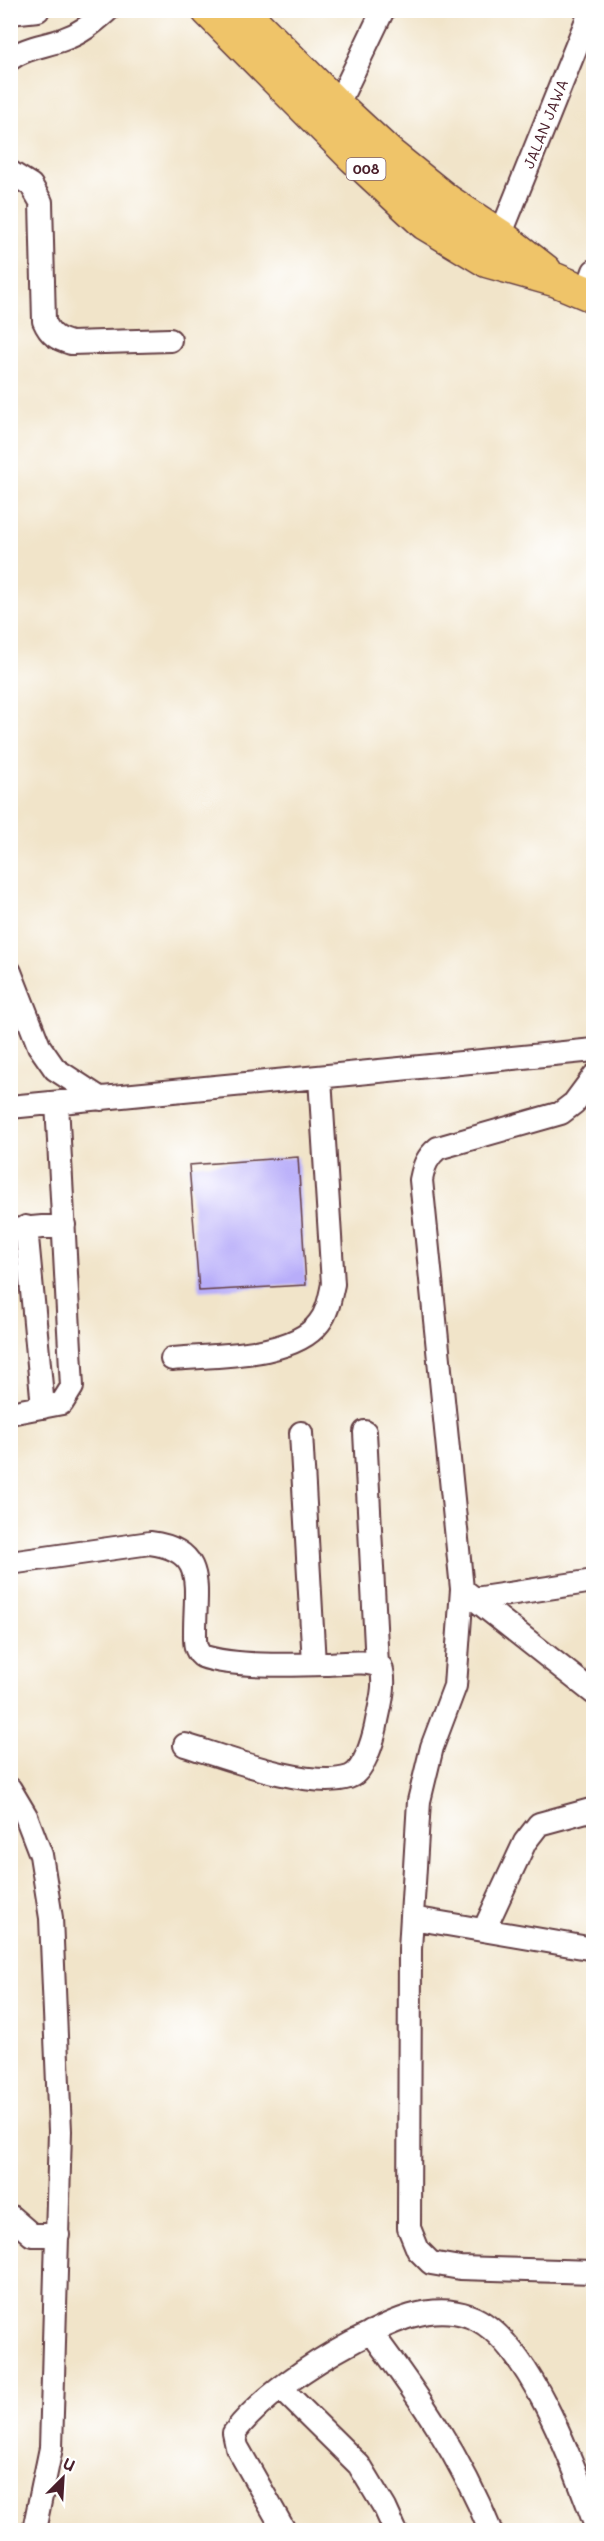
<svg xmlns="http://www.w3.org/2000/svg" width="604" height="2541" font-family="Mali,sans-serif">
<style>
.building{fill:#b8adf9}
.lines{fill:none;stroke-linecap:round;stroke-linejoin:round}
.minor-casing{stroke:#633d43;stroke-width:26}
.highway-casing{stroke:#633d43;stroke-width:36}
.minor{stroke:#fff;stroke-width:22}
.highway{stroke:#efc469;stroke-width:33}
.labels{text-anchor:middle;stroke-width:6;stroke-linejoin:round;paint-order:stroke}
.shield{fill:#fff;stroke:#80626b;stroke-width:1.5}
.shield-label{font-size:14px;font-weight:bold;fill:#4a1f2b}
.street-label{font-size:15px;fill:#4a1f2b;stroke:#fff}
</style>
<rect width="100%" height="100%" fill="#fff"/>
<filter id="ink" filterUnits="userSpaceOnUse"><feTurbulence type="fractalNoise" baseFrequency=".0167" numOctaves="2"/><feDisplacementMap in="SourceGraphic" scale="12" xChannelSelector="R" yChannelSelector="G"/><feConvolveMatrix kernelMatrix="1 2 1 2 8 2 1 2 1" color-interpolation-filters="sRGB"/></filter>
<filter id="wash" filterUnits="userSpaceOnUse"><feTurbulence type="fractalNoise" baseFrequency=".008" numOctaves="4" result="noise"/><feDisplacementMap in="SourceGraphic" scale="24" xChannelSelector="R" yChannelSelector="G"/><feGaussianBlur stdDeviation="1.35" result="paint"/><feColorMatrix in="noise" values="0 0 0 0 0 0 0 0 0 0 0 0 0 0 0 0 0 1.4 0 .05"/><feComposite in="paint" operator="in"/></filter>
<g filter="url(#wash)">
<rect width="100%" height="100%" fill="#f1e4c9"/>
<g id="blocks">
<path class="building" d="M298 1157 306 1285 199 1291 189 1165Z"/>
</g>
</g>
<g filter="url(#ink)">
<use href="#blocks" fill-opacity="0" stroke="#633d43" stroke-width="1.5"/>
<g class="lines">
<defs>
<path id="minor" d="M10 13 38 10
M10 59C26 47 46 46 64 39 82 33 94 22 108 10
M337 106 383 10
M10 172 31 185 41 202 44 321C50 335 57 339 71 343L170 340
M500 236 591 10
M586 293 594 271
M10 972 39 1046 55 1069 101 1099
M594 1076 574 1103 561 1113 438 1148C427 1157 424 1165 421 1180L462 1589 455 1686 432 1747 419 1801 410 1949 409 2228 418 2250 431 2263 460 2268 594 2272
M10 1107 594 1050
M26 1227 43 1407
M10 1230 64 1225
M172 1359C212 1355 293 1358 319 1323 328 1312 330 1297 333 1284L320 1078
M10 1413 62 1403 72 1387 57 1103
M365 1432 377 1665
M301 1433 314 1664
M10 1563 150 1543C207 1550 195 1586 195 1631 195 1641 194 1649 202 1656 231 1667 294 1665 326 1664 343 1664 365 1659 381 1667 387 1685 379 1708 376 1726 373 1740 364 1772 349 1777 310 1790 224 1757 185 1745
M462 1589 594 1693
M475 1599 594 1581
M10 1789 26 1816 41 1855 51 1918 60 2131 51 2448 34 2530
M412 1918 594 1949
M484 1930 525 1842 539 1824 594 1809
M10 2216 32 2235H58
M371 2332C418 2395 461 2457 490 2530
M282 2389 359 2465 385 2508 395 2530
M284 2530 237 2447 234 2433C261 2397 313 2363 352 2342 387 2324 429 2301 469 2316 527 2336 574 2466 594 2521"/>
<path id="highway" d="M208 10 354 157 425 223 488 261 556 280 594 296
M241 10 337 106 390 155 447 201 500 236 545 271"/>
</defs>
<use href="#minor" class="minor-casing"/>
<use href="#highway" class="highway-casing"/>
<use href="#minor" class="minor"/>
<use href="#highway" class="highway"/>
</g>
</g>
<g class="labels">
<rect class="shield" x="346.5" y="158" width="39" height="22" rx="4.5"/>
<g class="shield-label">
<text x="366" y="174">008</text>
</g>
<g class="street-label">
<text transform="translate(546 124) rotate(-68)" y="5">JALAN JAWA</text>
</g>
</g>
<rect width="604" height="2541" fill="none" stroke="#fff" stroke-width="36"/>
<g transform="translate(63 2478) rotate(24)" stroke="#ffffff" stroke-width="4.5" paint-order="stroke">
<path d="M0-4.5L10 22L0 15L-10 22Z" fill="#4a1f2b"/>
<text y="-9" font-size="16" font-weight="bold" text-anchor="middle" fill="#4a1f2b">U</text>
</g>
</svg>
